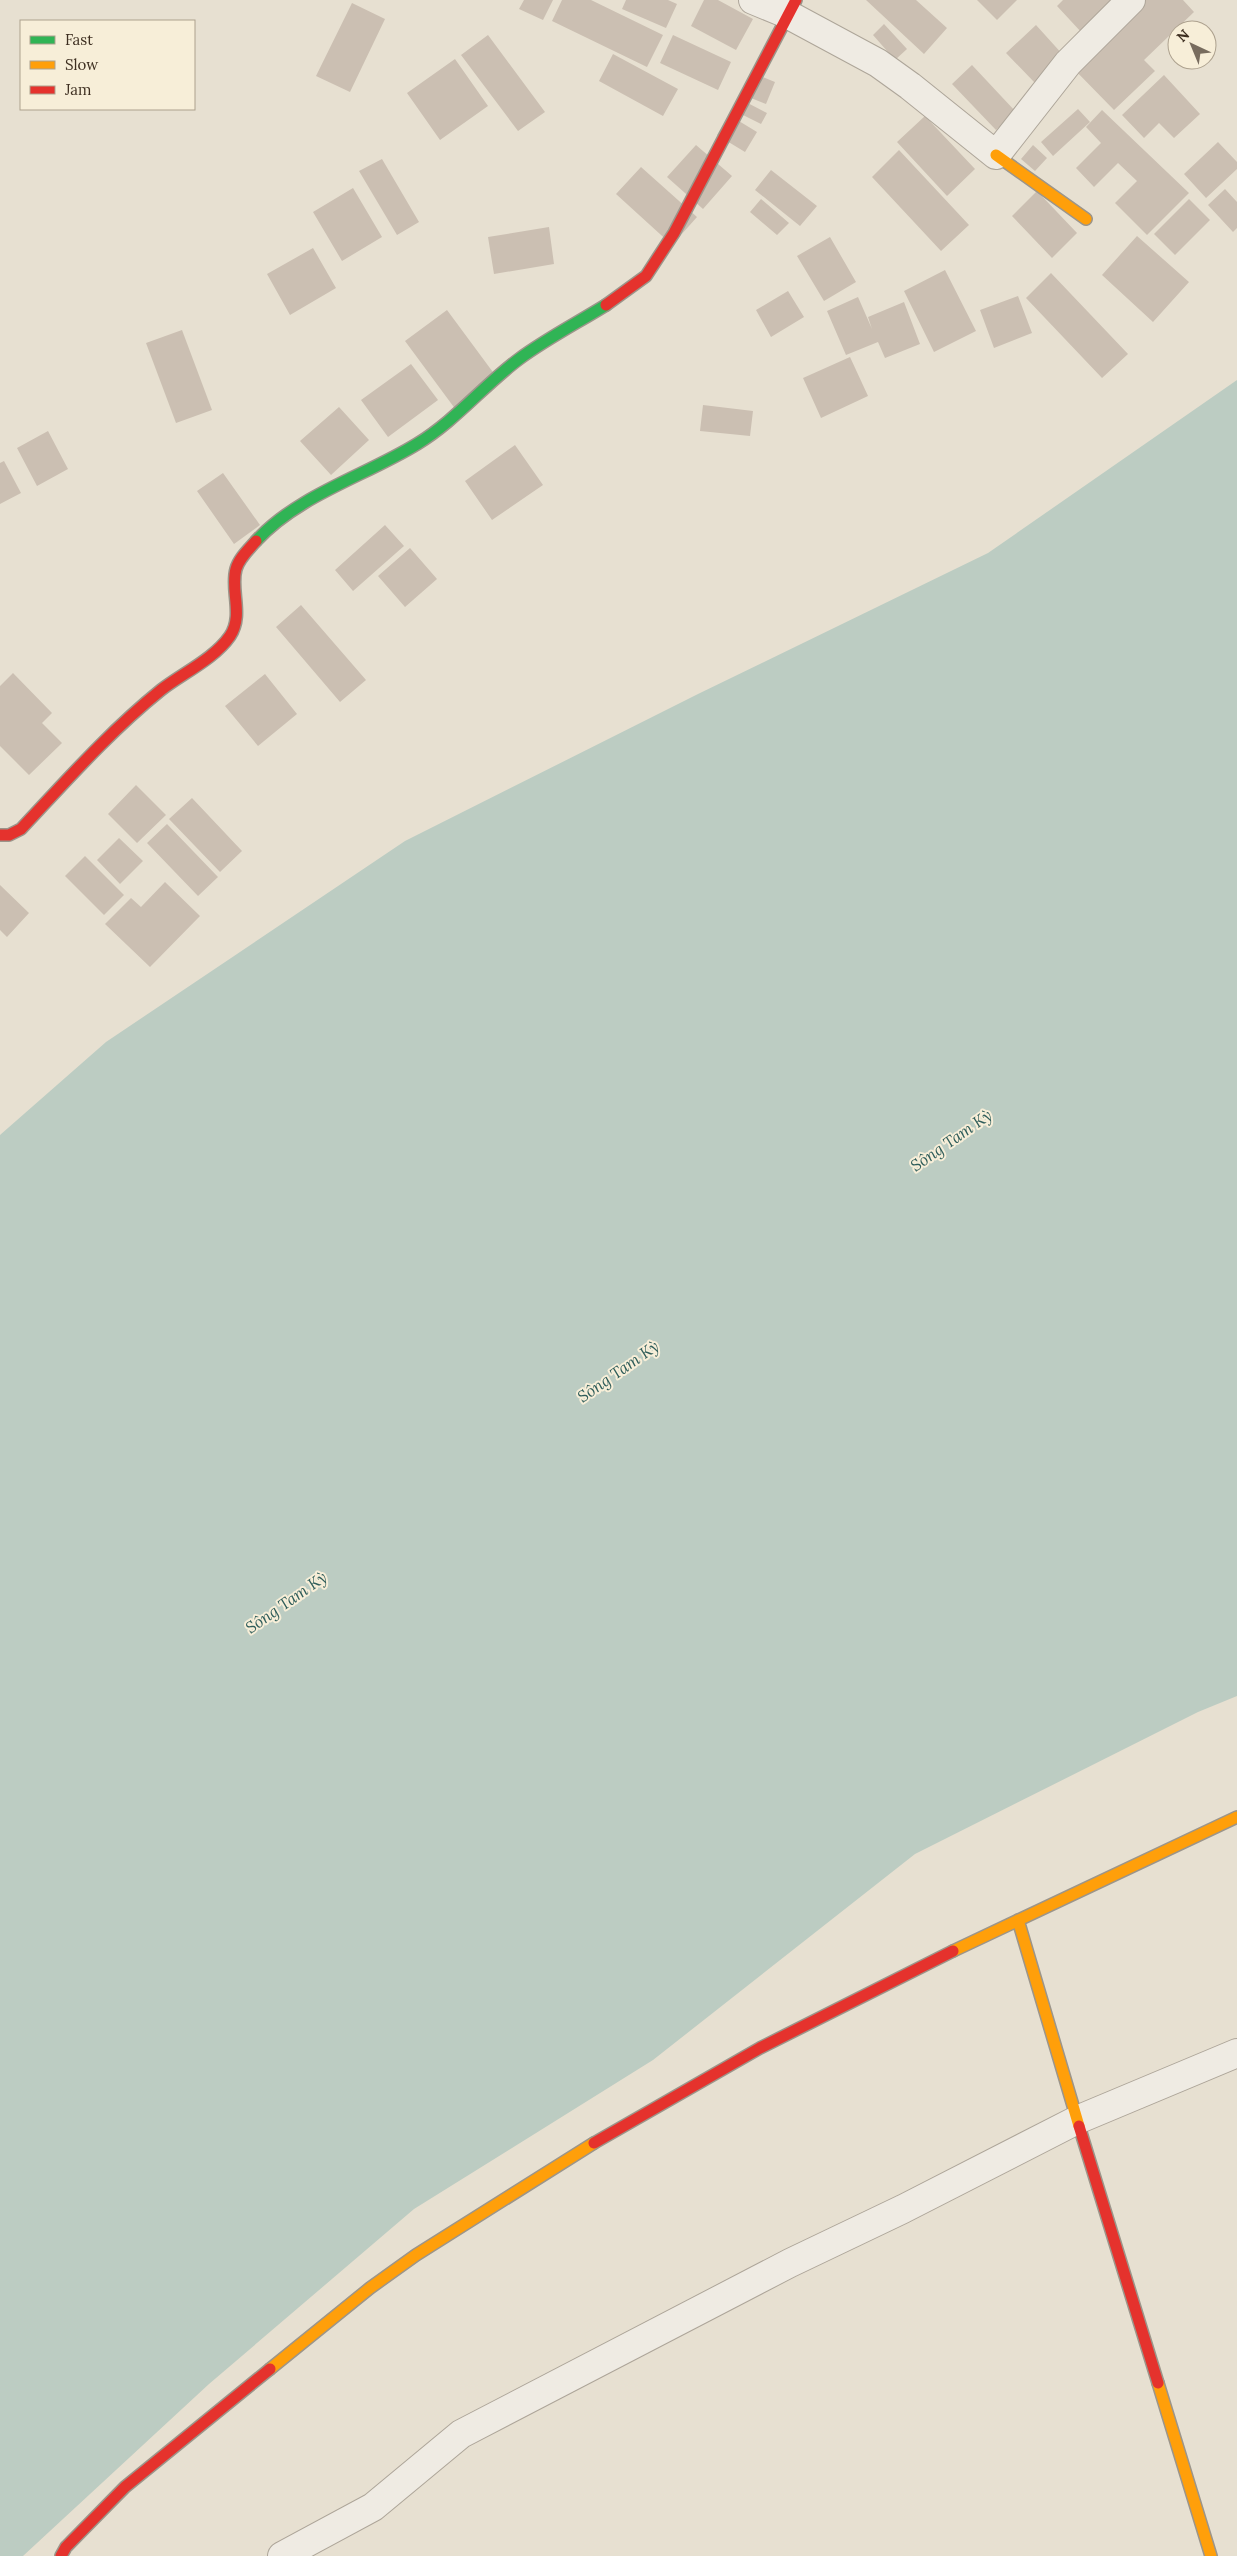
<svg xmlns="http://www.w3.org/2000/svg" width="1237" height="2556" font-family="Lora,serif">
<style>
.water{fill:#bcccc2}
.building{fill:#cbbfb2}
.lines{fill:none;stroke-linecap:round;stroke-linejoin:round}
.street-casing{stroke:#ada599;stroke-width:30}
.fast-casing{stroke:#9c958a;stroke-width:14}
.slow-casing{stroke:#9c958a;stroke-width:14}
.jam-casing{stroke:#9c958a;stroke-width:14}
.street{stroke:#efebe3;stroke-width:28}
.fast{stroke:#30b455;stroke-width:11}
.slow{stroke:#ff9f0a;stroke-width:11}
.jam{stroke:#e5322d;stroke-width:11}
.labels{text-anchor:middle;stroke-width:4;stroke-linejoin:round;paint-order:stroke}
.water-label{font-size:16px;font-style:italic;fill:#2f5d5a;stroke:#f7eed8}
</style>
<rect width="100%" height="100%" fill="#e7e0d1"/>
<path class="water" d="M1237 380V1696L1198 1712 915 1854 653 2060 414 2209 209 2384 23 2556H0V1135L106 1042 405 841 698 694 988 553Z"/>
<path class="building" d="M524 0H553L543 20 519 9Z
M562 0H591L663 35 647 67 552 21Z
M626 0H668L677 4 666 28 622 9Z
M704 0H718L753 19 736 50 691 26Z
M866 0H916L947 28 924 54Z
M977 0H1017L997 20Z
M1063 0H1117L1082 33 1057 6Z
M1138 0H1183L1194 12 1144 60 1155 71 1114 110 1070 65Z
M352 3 385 19 350 92 316 76Z
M884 24 907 49 895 60 873 35Z
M1036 25 1064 56 1035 83 1006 53Z
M488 35 545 112 518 131 461 55Z
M673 35 731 62 718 90 660 63Z
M613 54 678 89 663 116 599 81Z
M455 59 488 106 440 140 407 93Z
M972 65 1016 112 996 130 952 84Z
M755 74 775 82 766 104 746 96Z
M1164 75 1200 114 1174 138 1159 123 1144 138 1122 115Z
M740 99 767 113 761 124 735 111Z
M1078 109 1090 122 1053 156 1041 142Z
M1102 110 1189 193 1147 235 1115 203 1137 181 1118 163 1094 187 1076 168 1101 143 1086 127Z
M729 115 757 132 745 152 717 135Z
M925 116 975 169 947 196 897 142Z
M1218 142 1237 162V169L1206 198 1184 174Z
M696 145 732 176 703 209 667 177Z
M1033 145 1047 158 1035 171 1021 159Z
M899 150 969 225 941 251 872 177Z
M382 159 419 222 397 235 359 171Z
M641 167 697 217 672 245 616 194Z
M771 170 817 206 800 226 755 190Z
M353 188 382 237 342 261 313 212Z
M1225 189 1237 202V228L1233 232 1208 205Z
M1037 191 1077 233 1052 258 1012 216Z
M761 199 789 223 777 235 750 212Z
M1189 199 1210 220 1175 255 1154 234Z
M549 227 554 264 494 274 488 237Z
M1137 236 1189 282 1153 322 1102 275Z
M830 237 856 282 824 301 797 256Z
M313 248 336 288 290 315 267 274Z
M945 270 976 331 934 352 904 291Z
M1051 273 1128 354 1102 378 1026 298Z
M788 291 804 317 771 337 756 310Z
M1018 296 1032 333 994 348 980 310Z
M858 297 872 329 868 317 904 302 920 344 885 358 878 342 846 355 827 311Z
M447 310 498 379 456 410 405 341Z
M182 330 212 410 176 423 146 343Z
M850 357 868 396 821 418 803 378Z
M411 364 438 400 388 437 361 400Z
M703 405 753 411 750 436 700 431Z
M339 407 369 440 331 475 300 441Z
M48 431 68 469 37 486 17 448Z
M515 445 543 485 492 520 465 481Z
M4 461 21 493 0 504V463Z
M223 473 260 525 234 544 197 491Z
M385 525 404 546 353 591 335 570Z
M410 548 437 579 405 607 378 576Z
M301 605 366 680 340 702 276 627Z
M13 673 52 713 42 723 62 743 29 775 0 746V686Z
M265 674 297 714 258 746 225 706Z
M136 785 166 815 137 843 108 814Z
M192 798 242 851 220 872 169 819Z
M167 824 218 877 198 896 147 843Z
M119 838 143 861 120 884 97 860Z
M85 856 124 895 104 915 65 876Z
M165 882 200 916 150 967 105 924 131 898 141 907Z
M0 885 29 913 7 937 0 930Z"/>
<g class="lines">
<defs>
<path id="street" d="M753 0 787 14 878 63 910 86 996 155 1068 63 1131 0
M282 2556 373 2507 461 2434 790 2263 903 2209 1077 2120 1237 2053"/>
<path id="fast" d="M256 541C298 495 365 476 417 444 455 421 484 385 519 359 546 339 577 323 606 305"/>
<path id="slow" d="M996 155 1086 219
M1018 1920 1079 2126
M953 1951 1237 1817
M270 2369 370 2288 416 2255 594 2143
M1158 2383 1211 2556"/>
<path id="jam" d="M606 305 646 276 674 233 796 0
M0 835H9L21 829C66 781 110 731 161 690 183 673 214 659 230 636 244 615 230 590 236 569 239 558 249 549 256 541
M1079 2126 1158 2383
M594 2143 760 2048 953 1951
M61 2556 66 2547 125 2487 270 2369"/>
</defs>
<use href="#street" class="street-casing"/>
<use href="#fast" class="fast-casing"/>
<use href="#slow" class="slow-casing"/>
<use href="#jam" class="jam-casing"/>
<use href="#street" class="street"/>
<use href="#fast" class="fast"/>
<use href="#slow" class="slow"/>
<use href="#jam" class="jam"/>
</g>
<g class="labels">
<g class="water-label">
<text transform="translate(951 1140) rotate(-35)" y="6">Sông Tam Kỳ</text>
<text transform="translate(618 1371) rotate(-35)" y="6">Sông Tam Kỳ</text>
<text transform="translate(286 1602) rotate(-35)" y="6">Sông Tam Kỳ</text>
</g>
</g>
<rect x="20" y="20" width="175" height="90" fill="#f7eed8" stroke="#ada18e"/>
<rect x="30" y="36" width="25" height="8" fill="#30b455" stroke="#ada18e"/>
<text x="65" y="45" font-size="15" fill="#3d2e20">Fast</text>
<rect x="30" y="61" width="25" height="8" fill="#ff9f0a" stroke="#ada18e"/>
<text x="65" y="70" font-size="15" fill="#3d2e20">Slow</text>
<rect x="30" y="86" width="25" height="8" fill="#e5322d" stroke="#ada18e"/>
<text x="65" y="95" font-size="15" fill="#3d2e20">Jam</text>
<g transform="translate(1192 45) rotate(316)"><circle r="24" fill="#f7eed8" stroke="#ada18e"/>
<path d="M0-4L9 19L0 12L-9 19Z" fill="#786c5e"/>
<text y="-8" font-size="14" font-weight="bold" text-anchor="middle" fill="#3d2e20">N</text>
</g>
</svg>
